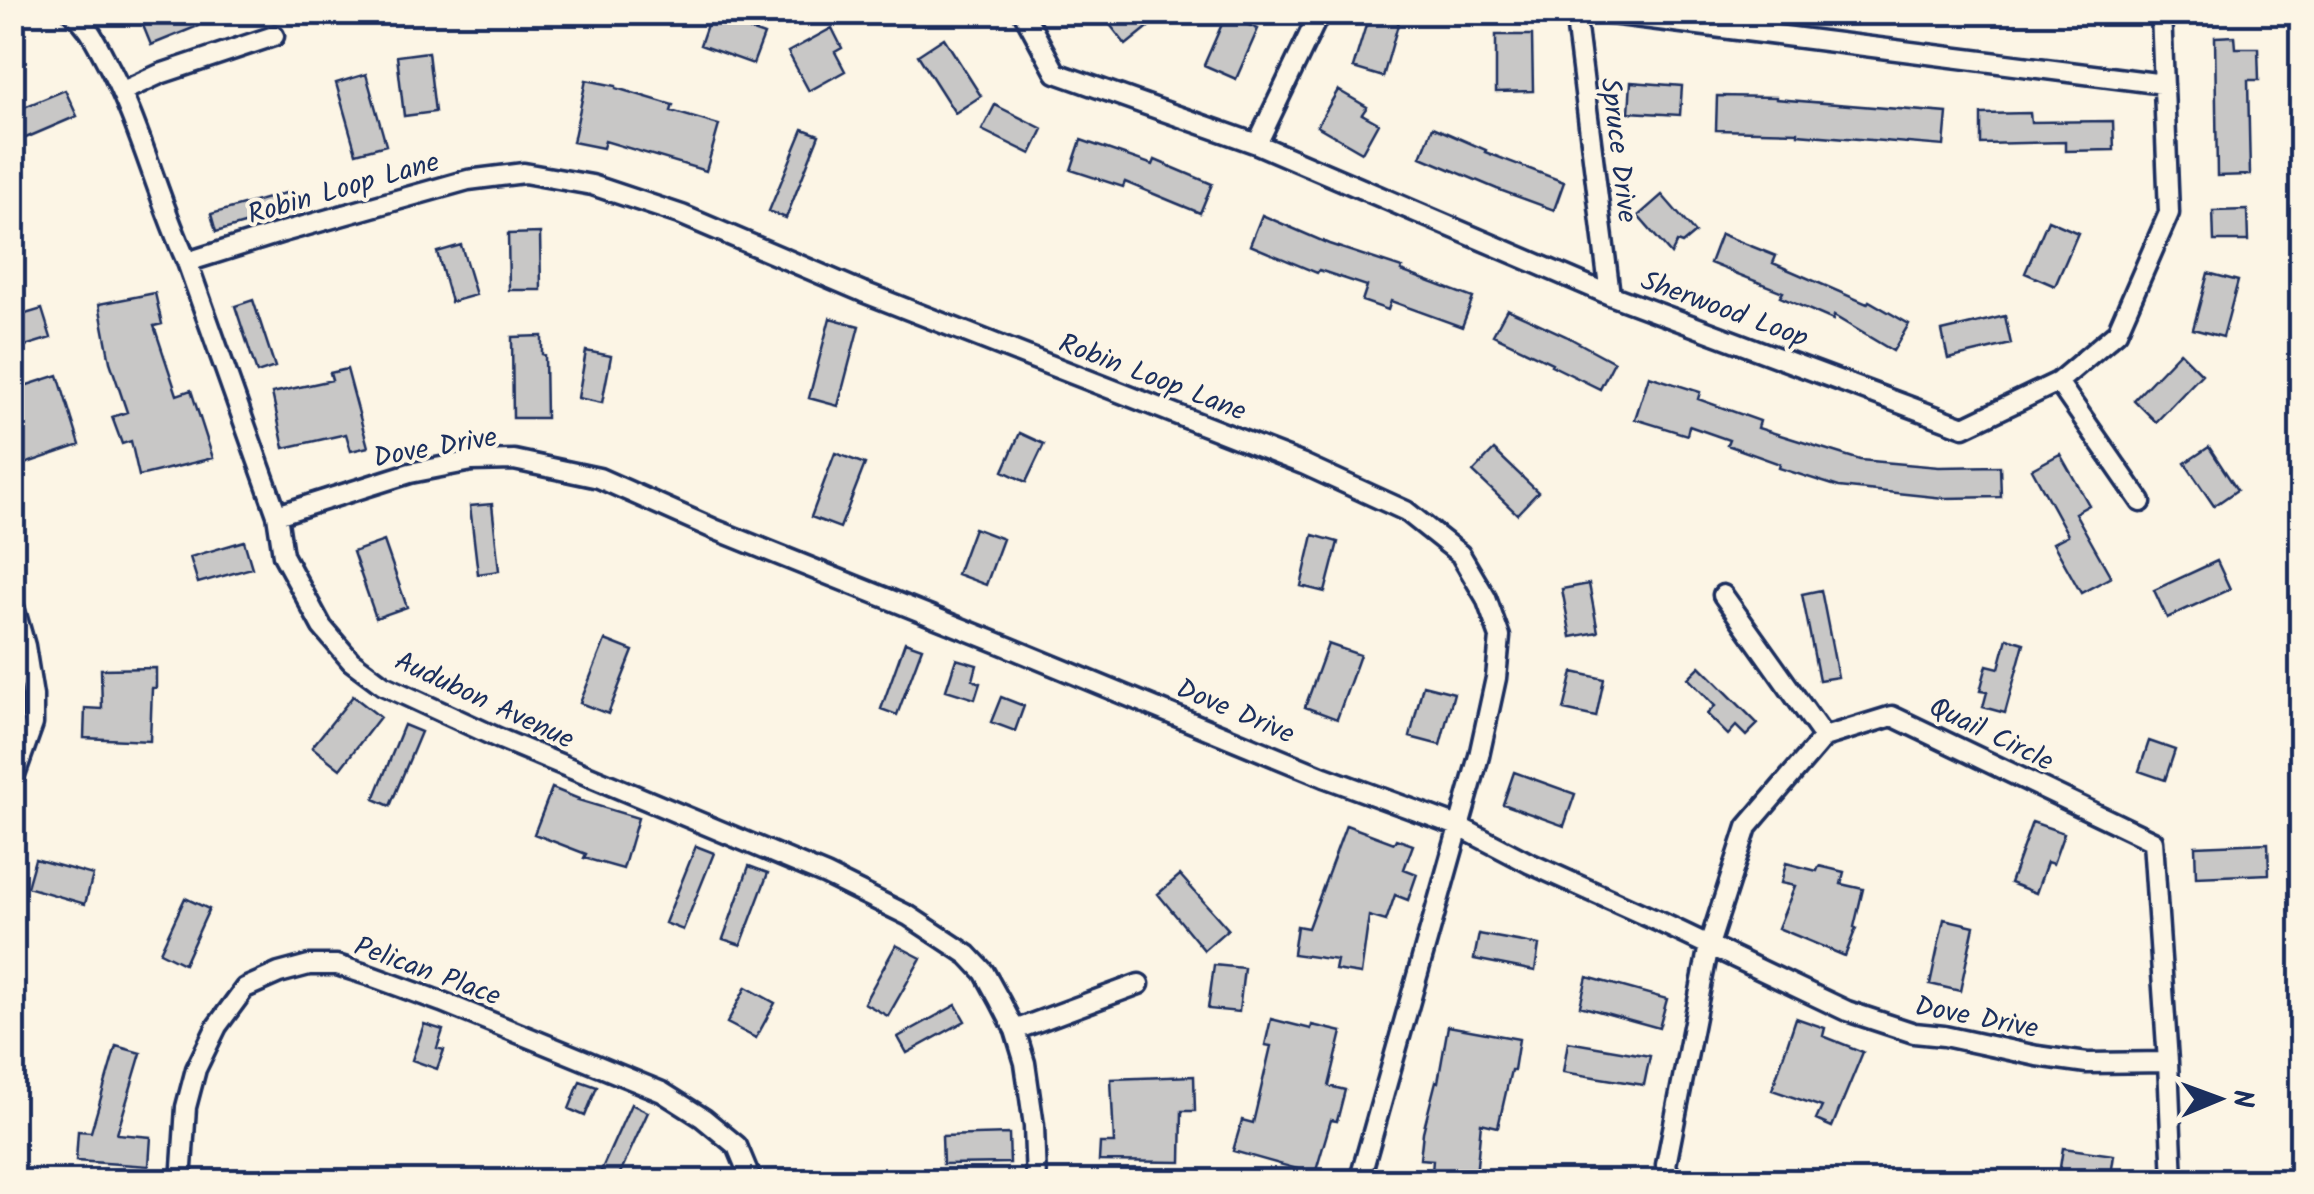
<svg xmlns="http://www.w3.org/2000/svg" width="2314" height="1194" font-family="Kalam,sans-serif">
<style>
.building{fill:#c8c7c6;stroke:#1b2f5e;stroke-width:2.5}
.lines{fill:none;stroke-linecap:round;stroke-linejoin:round}
.street-casing{stroke:#1b2f5e;stroke-width:25}
.street{stroke:#fcf5e5;stroke-width:18}
.labels{text-anchor:middle;stroke-width:8;stroke-linejoin:round;paint-order:stroke}
.street-label{font-size:28px;fill:#1b2f5e;stroke:#fcf5e5}
</style>
<rect width="100%" height="100%" fill="#fcf5e5"/>
<filter id="ink" filterUnits="userSpaceOnUse"><feTurbulence type="fractalNoise" baseFrequency=".01" numOctaves="2"/><feDisplacementMap in="SourceGraphic" scale="20" xChannelSelector="R" yChannelSelector="G"/><feConvolveMatrix kernelMatrix="1 2 1 2 8 2 1 2 1" color-interpolation-filters="sRGB"/></filter>
<g filter="url(#ink)">
<path class="building" d="M153 12H193L198 26 151 45 140 18Z
M1100 12H1142L1152 24 1126 45Z
M1370 12 1399 21 1383 77 1353 68Z
M1226 15 1258 29 1236 79 1204 65Z
M710 16 764 35 753 64 700 45Z
M832 28 842 48 835 52 845 71 809 91 788 52Z
M1496 35H1532L1533 91 1496 92Z
M2235 36 2236 48H2258L2259 80H2248L2250 175 2217 176 2215 37Z
M944 38 981 96 955 113 918 55Z
M428 52 435 112 404 116 397 56Z
M366 74 386 145 356 153 336 83Z
M586 80 616 86V88L673 105 671 111 719 125 706 171 605 141 603 148 573 142Z
M1631 82 1682 86 1680 115 1629 112Z
M65 90 77 116 21 140 12 120V112Z
M1338 90 1367 107 1362 114 1378 123 1362 152 1317 126Z
M1717 96 1776 97V99L1947 113 1944 146 1798 134V132L1716 130Z
M995 105 1043 129 1031 154 982 130Z
M2030 113 2031 122 2113 121 2114 150 2065 151V142L1981 144V114Z
M1433 127 1486 150 1485 152 1564 182 1554 210 1497 189 1421 157Z
M803 129 819 135 786 218 769 211Z
M1081 140 1153 165 1155 160 1212 184 1200 213 1125 182 1123 187 1071 170Z
M289 192 294 210 216 232 211 214Z
M1662 195 1695 233 1682 244 1677 242 1671 254 1638 216Z
M2247 210 2248 241H2214L2213 211Z
M1262 215 1329 244 1402 268 1401 271 1473 298 1462 327 1391 301 1388 310 1362 301 1367 286 1319 270 1317 273 1250 245Z
M2048 220 2078 233 2055 286 2025 273Z
M540 233 541 290H509L508 234Z
M1721 234 1776 256 1773 263 1867 304 1869 301 1909 324 1893 351 1834 316 1833 320 1780 297 1783 292 1710 263Z
M461 245 476 295 451 302 437 252Z
M2208 273 2238 281 2223 337 2193 329Z
M155 293 162 324 154 326 177 395 191 390 213 458 139 476 131 441 122 444 112 417 127 412 110 362 99 304Z
M253 300 275 367 257 373 235 306Z
M42 309 51 338 12 350V318Z
M1507 309 1566 336 1614 362 1600 389 1551 365 1552 363 1493 335Z
M2005 316 2011 344 1948 359 1942 331Z
M830 318 859 326 838 406 809 398Z
M542 336V354L545 355 546 418H513L512 337Z
M586 351 611 356 602 403 578 398Z
M2180 352 2202 374 2156 422 2134 400Z
M347 369 368 447 351 451 346 434 284 448 272 393 332 380 330 373Z
M58 375 80 445 19 466 12 448V390Z
M1649 376 1700 392 1698 399 1760 421 1758 428 1860 460 1939 467 2000 466 2001 497 1944 498 1839 487 1779 468 1780 464 1727 445 1729 440 1689 426 1687 435 1635 419Z
M1020 433 1044 444 1026 482 1003 471Z
M2209 447 2237 490 2214 506 2185 463Z
M1494 450 1538 492 1517 514 1473 472Z
M835 453 865 464 840 528 811 517Z
M2060 454 2089 505 2075 513 2111 577 2081 593 2053 543 2068 535 2032 469Z
M492 504 499 571 478 574 470 506Z
M974 528 1003 539 986 585 957 574Z
M1313 535 1338 542 1325 592 1301 586Z
M244 541 252 568 198 583 190 557Z
M384 541 407 607 376 618 353 552Z
M2217 561 2230 589 2167 618 2154 590Z
M1589 584 1598 632 1571 637 1562 589Z
M1821 590 1838 677 1819 680 1802 594Z
M2007 638 2024 643 2005 713 1983 707 1987 692 1980 691 1987 665 1999 668Z
M605 640 633 651 608 714 580 703Z
M905 642 922 648 897 715 881 709Z
M1328 644 1360 655 1337 719 1305 707Z
M956 659 977 665 973 680 980 683 975 699 946 690Z
M1700 666 1758 724 1746 736 1736 726 1728 735 1707 714 1715 706 1688 678Z
M156 668V688H152L150 741 84 738 85 708 102 709 101 669Z
M1573 672 1604 679 1596 717 1564 710Z
M1423 685 1454 693 1440 745 1410 737Z
M353 696 380 717 340 769 312 747Z
M1001 697 1024 706 1015 731 991 722Z
M404 725 421 732 390 806 374 799Z
M2149 741 2175 750 2165 780 2139 771Z
M1514 772 1575 794 1564 826 1503 804Z
M552 788 579 799 578 800 638 818 623 869 584 858 586 854 534 834Z
M2032 822 2064 833 2053 864 2047 862 2036 893 2010 883Z
M1346 825 1394 843 1396 839 1413 845 1404 869 1417 874 1408 900 1395 895 1386 921 1369 916 1361 974 1335 970 1337 960 1293 954 1297 926 1308 928Z
M2268 843 2269 874 2196 877 2195 846Z
M696 846 714 853 683 930 665 923Z
M35 859 93 875 85 904 27 887Z
M1786 863 1817 871 1819 866 1844 872 1841 884 1863 889 1854 927 1856 928 1845 956 1778 928 1795 886 1781 883Z
M749 866 768 873 741 945 723 939Z
M1180 875 1228 929 1204 950 1158 894Z
M185 898 209 909 184 964 160 952Z
M1944 919 1974 926 1960 991 1930 984Z
M1479 934 1539 945 1535 971 1474 959Z
M896 945 921 958 888 1016 864 1003Z
M1214 965 1244 968 1239 1012 1208 1009Z
M1587 977 1667 999 1659 1028 1580 1006Z
M746 987 775 1003 756 1038 727 1023Z
M956 1005 965 1021 907 1053 898 1037Z
M1796 1018 1825 1028 1823 1036 1863 1052 1832 1127 1816 1120 1822 1107 1772 1090Z
M1271 1019 1311 1029 1312 1025 1342 1032 1329 1086 1345 1090 1337 1121 1331 1120 1315 1174 1233 1151 1242 1120 1253 1123 1271 1046 1265 1045Z
M424 1024 443 1030 437 1048 444 1050 437 1069 412 1060Z
M1448 1026 1519 1039 1514 1070H1511L1498 1127 1481 1123 1476 1176 1432 1172 1433 1160 1420 1159 1423 1132 1436 1081 1438 1082Z
M1568 1042 1650 1056 1644 1085 1563 1072Z
M116 1046 141 1053 117 1134 151 1137 149 1166 76 1161 78 1131 91 1132Z
M1194 1076 1195 1111H1182L1181 1162 1099 1161 1100 1143H1114L1111 1079Z
M580 1081 597 1087 585 1116 569 1109Z
M631 1104 648 1112 616 1182H596Z
M1009 1134 1010 1163 943 1164 942 1136Z
M2063 1148 2114 1155 2110 1182 2059 1174Z"/>
<g class="lines">
<defs>
<path id="street" d="M72 12C88 25 95 40 104 57 140 122 156 195 187 262L277 515 283 555 322 627 351 661 383 685 498 738 826 875 909 916 968 955 984 972 1000 1001 1015 1030 1025 1063 1034 1126 1036 1182
M1023 12 1056 73 1257 144 1610 295 1964 427 2058 382 2117 332 2169 213 2161 12
M1575 12 1610 295
M1595 12 2164 84
M123 91 160 74 274 36
M1257 144 1320 12
M187 262 283 232 468 180 524 173 592 185 682 215 863 292 1303 464 1406 511 1460 554 1486 598 1500 637 1496 678 1479 756 1359 1182
M2058 382 2141 502
M277 515 410 473 472 461 514 460 599 478 714 529 1006 646 1324 777 1458 826 1529 863 1662 923 1847 1011 1914 1033 1944 1036 2037 1056 2087 1063 2168 1062
M1723 595 1824 737
M12 600 25 646 33 696V724L12 783
M1015 1030 1139 984
M181 1182 186 1107 196 1069 217 1026 245 988 279 973 309 965H337L368 975 442 1002 662 1092 703 1118 737 1146 752 1182
M1672 1182 1666 1165 1709 945 1747 827 1824 737 1892 716 2153 841 2168 1062 2173 1182"/>
</defs>
<use href="#street" class="street-casing"/>
<use href="#street" class="street"/>
</g>
</g>
<g class="labels">
<g class="street-label">
<text transform="translate(1620 150) rotate(83)" y="10">Spruce Drive</text>
<text transform="translate(343 187) rotate(-16)" y="10">Robin Loop Lane</text>
<text transform="translate(1725 308) rotate(20)" y="10">Sherwood Loop</text>
<text transform="translate(1153 376) rotate(21)" y="10">Robin Loop Lane</text>
<text transform="translate(435 446) rotate(-10)" y="10">Dove Drive</text>
<text transform="translate(485 699) rotate(25)" y="10">Audubon Avenue</text>
<text transform="translate(1236 710) rotate(23)" y="10">Dove Drive</text>
<text transform="translate(1992 733) rotate(26)" y="10">Quail Circle</text>
<text transform="translate(428 970) rotate(20)" y="10">Pelican Place</text>
<text transform="translate(1977 1016) rotate(11)" y="10">Dove Drive</text>
</g>
</g>
<rect width="2314" height="1194" fill="none" stroke="#fcf5e5" stroke-width="50"/>
<rect x="25" y="25" width="2264" height="1144" fill="none" stroke="#1b2f5e" stroke-width="4" filter="url(#ink)"/>
<g transform="translate(2219 1099) rotate(89)" stroke="#fcf5e5" stroke-width="8" paint-order="stroke">
<path d="M0-8L18 38L0 25L-18 38Z" fill="#1b2f5e"/>
<text y="-15" font-size="28" font-weight="bold" text-anchor="middle" fill="#1b2f5e">N</text>
</g>
</svg>
